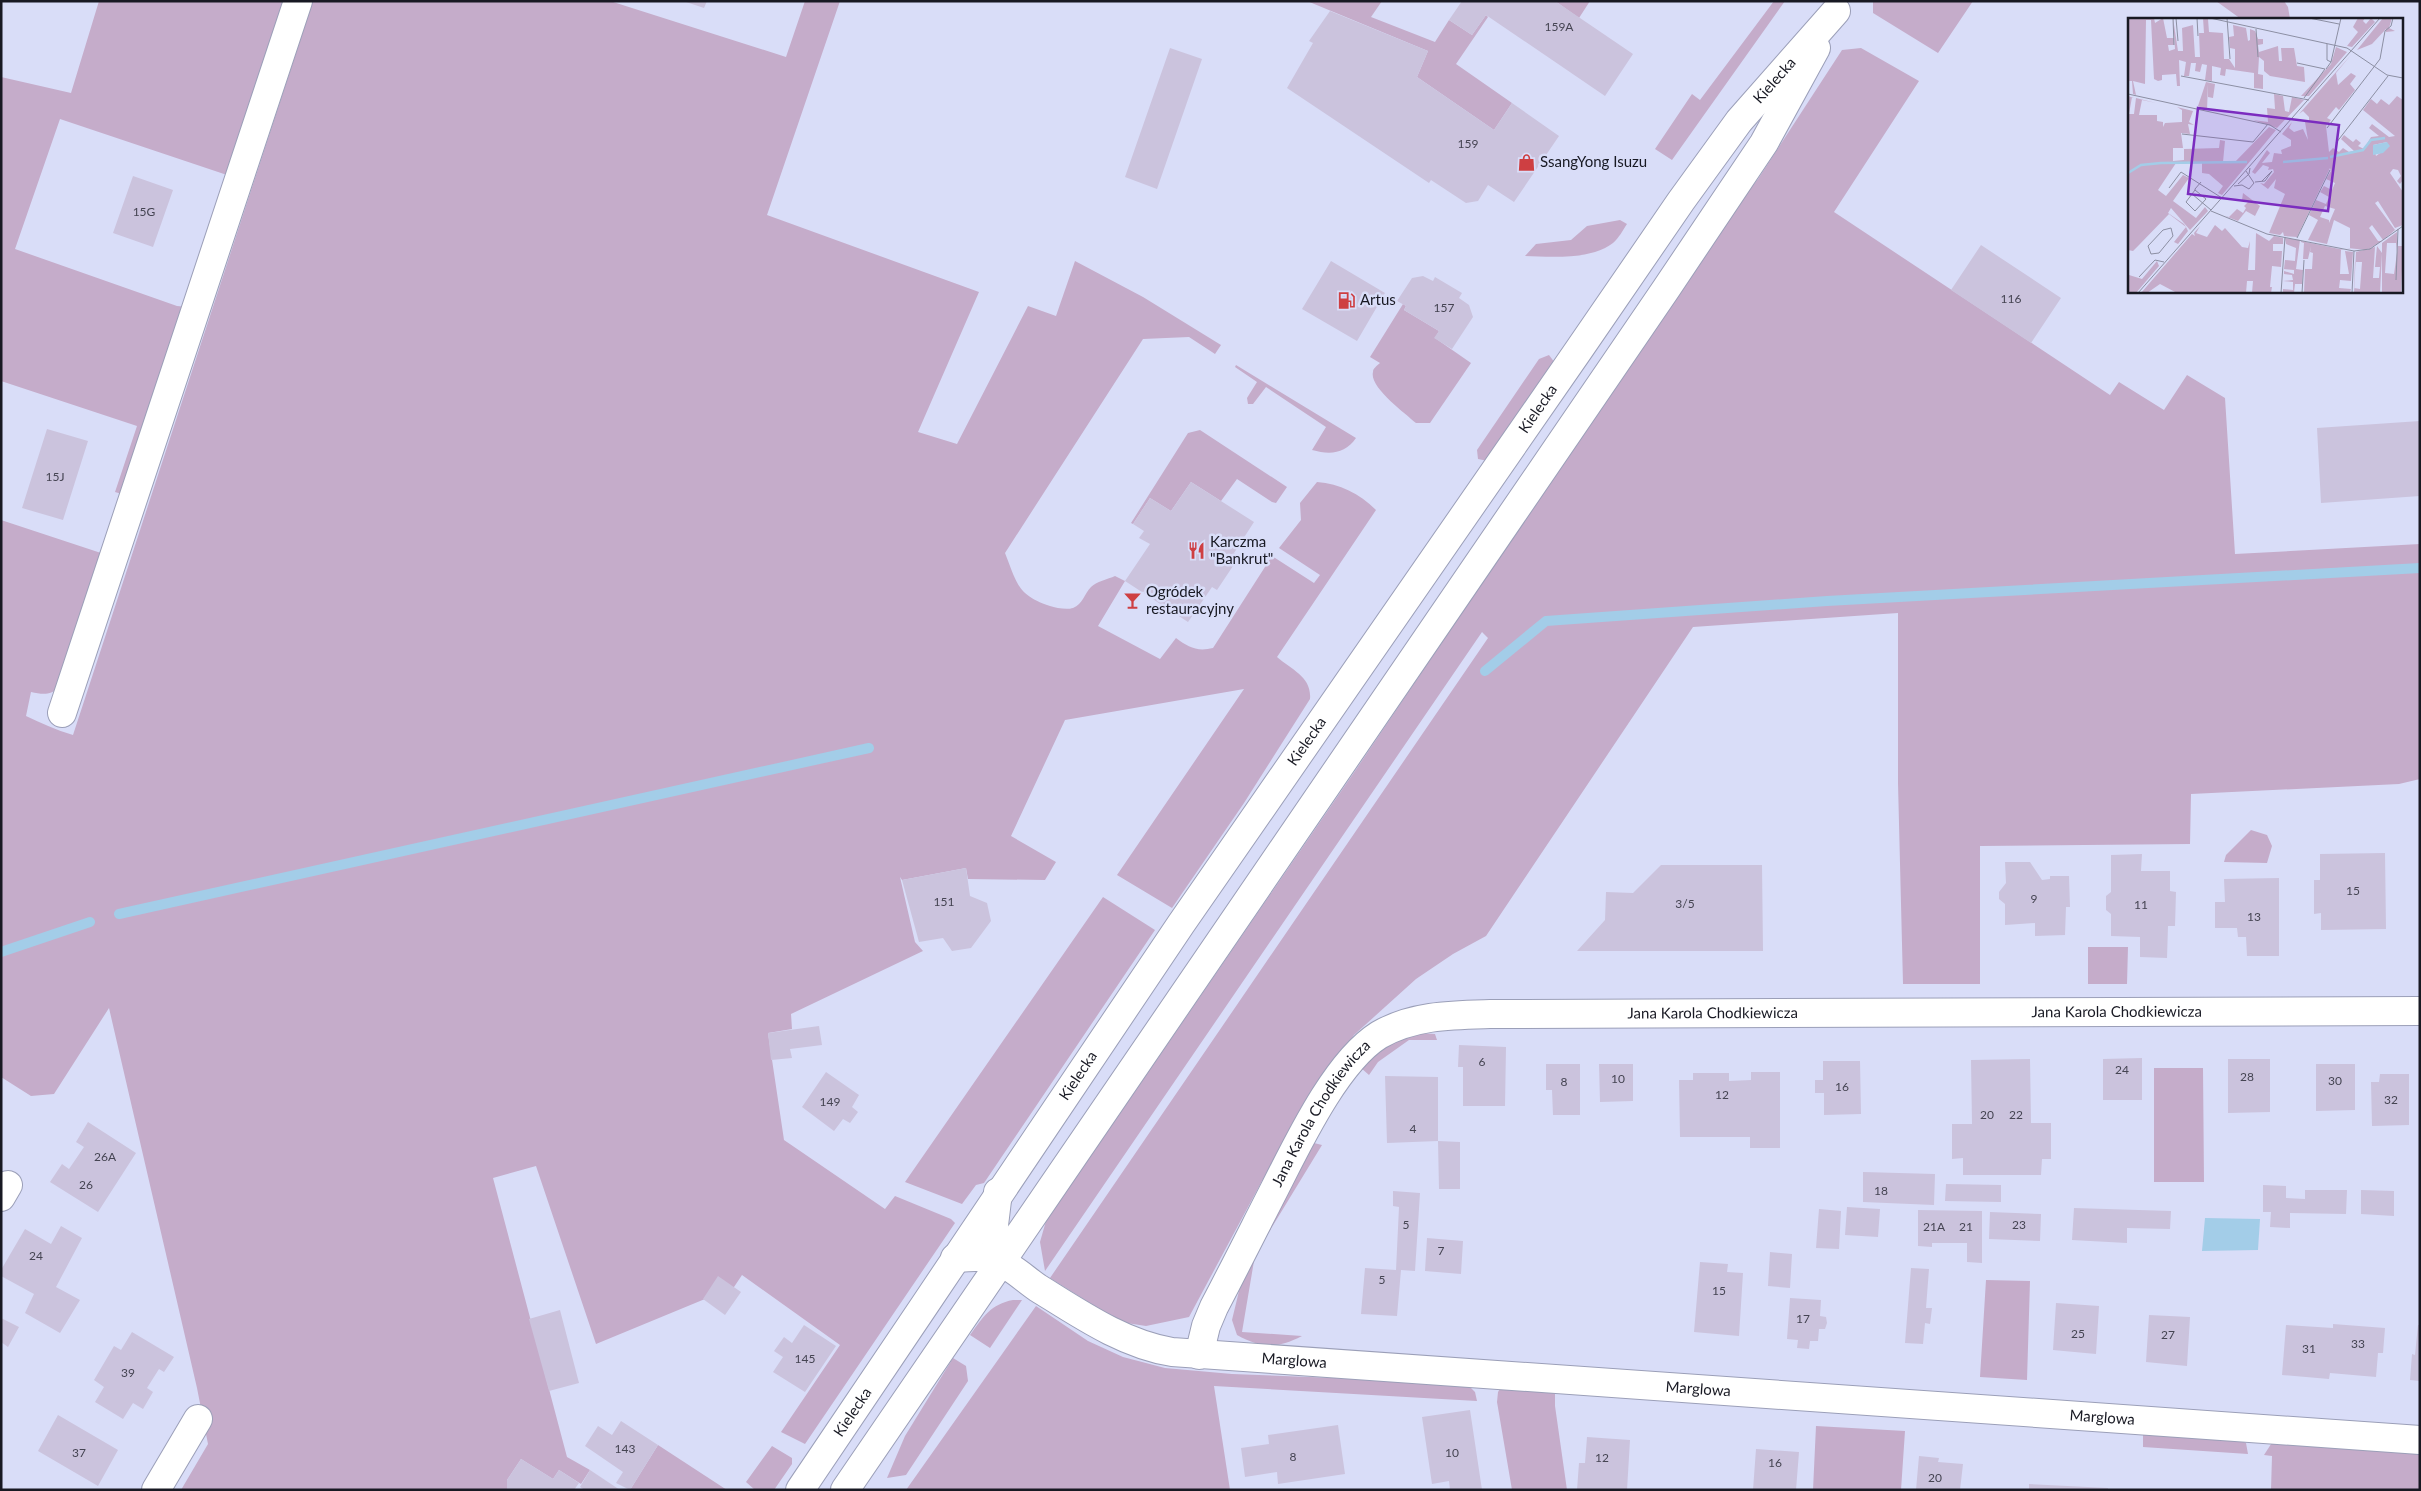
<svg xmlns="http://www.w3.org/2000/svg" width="2421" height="1491" font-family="Lato,sans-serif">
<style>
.green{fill:#c5acca}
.water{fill:#a3cde8}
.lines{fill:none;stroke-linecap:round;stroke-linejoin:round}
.stream{stroke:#a3cde8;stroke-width:10}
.building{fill:#cbc3dd}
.minor-casing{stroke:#9b9fb8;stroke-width:30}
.secondary-casing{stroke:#9b9fb8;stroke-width:30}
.minor{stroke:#fff;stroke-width:28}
.secondary{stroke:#fff;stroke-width:28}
.labels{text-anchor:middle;stroke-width:5;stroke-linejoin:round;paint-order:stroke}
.number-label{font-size:12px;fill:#454452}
.street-label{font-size:15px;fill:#181923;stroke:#d9ddf8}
.poi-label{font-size:15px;fill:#181923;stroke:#d9ddf8;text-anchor:start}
.inset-river{fill:none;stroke:#a3cde8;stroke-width:2.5}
.inset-road{fill:none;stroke:#8c8fa3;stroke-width:1}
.view{fill:#7b2cbf;fill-opacity:0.15;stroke:#7b2cbf;stroke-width:2.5}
.inset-edge{fill:none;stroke:#181923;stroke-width:2.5}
</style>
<rect width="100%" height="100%" fill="#d9ddf8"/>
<path class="green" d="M99 1H289L230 176 60 119 15 249 177 306 188 307 125 495 115 492 137 426 1 381V77L71 93Z
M313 1H610L786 57 805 1H840L767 215 979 292 918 432 957 444 1028 306 1056 316 1075 261 1143 297 1221 345 1215 354 1189 337 1143 339 1005 553C1017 583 1017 595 1050 606 1056 608 1067 610 1073 608 1083 604 1084 594 1091 587 1096 582 1108 579 1115 576L1125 581 1098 626 1160 659 1176 638C1188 647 1197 652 1213 648L1272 556 1314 583 1320 575 1279 548 1301 520 1300 503 1317 482C1340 484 1359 493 1376 510L1277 657C1292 670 1312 677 1310 699L1244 803 1172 908 1117 875 1244 689 1065 720 1011 836 1056 862 1045 880 968 879 966 868 902 880 900 877 915 942 923 951 791 1014 792 1029 768 1033 784 1140 885 1209 895 1196 951 1219 955 1223 805 1444 781 1432 840 1345 742 1275 734 1287 596 1344 536 1166 493 1178 567 1457 590 1470 581 1484 559 1470 553 1479 521 1459 507 1480V1490H181L208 1444 197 1388 109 1008 54 1094 31 1096 1 1077V520L104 554 61 687C50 695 44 695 31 692L26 716C41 723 56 730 73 735Z
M1307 1H1382L1371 17 1435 42 1449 20 1472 35 1486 15 1488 17 1456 64 1512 103 1494 130 1417 77 1428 51Z
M1555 1H1590L1579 18Z
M1774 1H1785L1672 160 1655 149 1692 94 1700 100Z
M1873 1H1973L1938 53 1873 13Z
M2216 1H2284L2288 7 2290 19H2241Z
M1861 48 1919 81 1834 212 2110 395 2119 382 2164 410 2187 375 2225 398 2235 554 2420 544V779L2399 784 2191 794 2190 844 1980 846V984H1903L1898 783V613L1693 627 1486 936 1453 954 1416 979 1354 1035 1299 1112 1189 1317 1146 1326 1120 1322 1050 1278 1488 638 1482 632 1045 1271 1040 1242 1046 1221 1355 771 1733 211 1758 179 1842 50Z
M1620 220 1627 224C1623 230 1619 238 1613 243 1591 260 1552 257 1525 256L1536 244 1571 240 1587 226Z
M1403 304 1406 306 1404 310 1439 331 1435 338 1471 363 1430 423H1416C1405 413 1369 387 1373 372 1373 368 1377 366 1380 363L1370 357Z
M1549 355 1555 363 1488 461 1478 459 1477 450 1539 359Z
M1236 365 1356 438C1345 454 1330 455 1312 450L1326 427 1266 387 1253 404H1248L1247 398 1257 382 1235 367Z
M1200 430 1287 487 1276 503 1272 502 1237 479 1221 501 1191 482 1171 511 1150 498 1133 524 1131 523 1188 433Z
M2251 830 2267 835 2272 846 2267 863 2224 862 2226 855Z
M1103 897 1155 930 984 1183 976 1185 962 1204 905 1182Z
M2088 947H2128L2127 984H2088Z
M1419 1033 1435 1034 1437 1040H1409L1378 1062 1369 1075 1361 1068 1390 1040Z
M2154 1068H2203L2204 1182H2154Z
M1310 1142 1322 1145 1255 1255 1242 1332 1302 1336C1277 1349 1261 1348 1237 1335L1232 1320 1246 1262Z
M1986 1280 2030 1281 2027 1380 1980 1377Z
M1013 1300H1022L990 1348 970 1335C983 1317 991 1304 1013 1300Z
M1036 1306 1088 1341 1123 1357 1165 1368 1232 1374 1466 1383 1475 1392 1477 1401 1214 1386 1230 1490H906Z
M953 1358 966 1366 968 1381 906 1475 887 1478 905 1436Z
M1502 1386 1555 1392V1406L1567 1490H1512L1497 1402 1498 1392Z
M1816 1426 1905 1431 1901 1490H1813Z
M2143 1431 2237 1439 2246 1443 2248 1454 2143 1447Z
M2273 1441 2420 1452V1490H2271L2272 1456 2264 1455Z
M658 1445 727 1490H630Z
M772 1446 792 1458V1464L774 1490H755L746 1482Z"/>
<path class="water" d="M2205 1218 2260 1219 2258 1250 2202 1251Z"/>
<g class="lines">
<path class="stream" d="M1485 671 1546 621 1827 601 2420 568
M119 914 869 748
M1 952 90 922"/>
</g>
<path class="building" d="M683 1H707L704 8Z
M1462 1H1555L1633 54 1605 96 1486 15 1472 35 1449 20Z
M1330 11 1428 51 1417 77 1494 130 1512 103 1559 136 1514 202 1488 185 1478 201 1466 203 1431 180 1429 183 1287 88 1313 43 1309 41Z
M1170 48 1202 59 1157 189 1125 177Z
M133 176 173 190 153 247 113 233Z
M1981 245 2061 298 2031 343 1951 290Z
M1331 261 1385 293 1357 341 1302 309Z
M1423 276 1433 281 1435 277 1462 293 1459 298 1469 305 1473 317 1452 349 1434 338 1439 331 1404 310 1406 306 1397 301 1412 278Z
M2420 421V496L2321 503 2317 428Z
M47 429 88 441 63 520 22 508Z
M1191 482 1254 522 1234 553 1239 557 1217 590 1212 587 1188 622 1125 581 1150 544 1139 538 1144 531 1133 524 1150 498 1171 511Z
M2385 853 2386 929 2321 930V913L2314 914V880H2320V854Z
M2142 854 2141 871H2170V891L2176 892 2175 926H2168L2167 958 2140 957V937L2111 936V914L2106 910V896L2111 892V855Z
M2005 862H2030L2042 880 2050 879V876H2069L2070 907H2066L2065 935 2035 936V923L2005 925V904L1999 899V892L2006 883Z
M1661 865H1762L1763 951H1577L1605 920 1606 892 1633 893Z
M966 868 970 896 987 903 991 921 971 948 952 951 943 938 919 942 902 880Z
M2279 878V956H2247L2246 937H2238L2237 928H2215V902H2225L2224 879Z
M819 1026 822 1045 790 1049 792 1058 771 1060 768 1033Z
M1459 1045 1506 1047 1505 1106H1463V1067H1458Z
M2142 1058V1100H2103V1059Z
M2030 1059 2031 1123H2051V1159H2042L2041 1175H1963V1158L1952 1159V1124H1972L1971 1060Z
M2228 1059H2270V1112L2228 1113Z
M1823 1061H1860L1861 1114 1824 1115V1093H1815V1080H1823Z
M1546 1064H1580V1115H1553L1552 1090H1546Z
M1599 1064H1633V1101L1600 1102Z
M2316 1064H2355V1110L2316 1111Z
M826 1072 859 1095 852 1107 858 1112 850 1123 843 1119 834 1131 802 1107Z
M1751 1072H1780V1148H1750V1137H1680L1679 1080H1693V1073H1729V1081L1751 1080Z
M2380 1074H2409V1125L2372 1126 2371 1082H2379Z
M1385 1076 1438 1077V1141L1387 1143Z
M88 1122 136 1153 98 1212 50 1182 62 1164 69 1169 84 1147 76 1142Z
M1438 1141 1460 1142V1189H1439Z
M1863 1172 1935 1174 1934 1205 1863 1202Z
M1946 1184 2001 1185V1202L1945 1201Z
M2263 1185 2286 1186V1198L2305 1199V1190H2347L2346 1214 2290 1213V1228L2270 1227 2271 1212H2263Z
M2361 1190 2394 1191V1216L2361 1214Z
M1393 1191 1420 1193 1415 1271 1401 1270 1397 1316 1361 1314 1365 1268 1396 1270 1399 1207 1393 1206Z
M1847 1207 1880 1209 1878 1237 1845 1235Z
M2074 1208 2171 1211 2170 1229 2127 1228V1243L2072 1240Z
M1819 1209 1841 1211 1839 1249 1816 1248Z
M1918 1210 1982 1211V1263L1967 1262V1243H1932V1247L1918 1246Z
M1990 1212 2041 1214 2040 1241 1989 1239Z
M61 1226 82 1238 56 1287 80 1300 60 1333 25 1313 34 1294 1 1276V1270L25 1229 51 1244Z
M1427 1238 1463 1241 1461 1274 1425 1271Z
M1770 1252 1792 1254 1790 1288 1768 1286Z
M1700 1262 1728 1264 1727 1272 1743 1273 1739 1336 1694 1332Z
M1911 1268 1929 1269 1926 1308H1932L1930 1324 1925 1323 1923 1344 1905 1343Z
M718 1276 741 1292 725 1315 703 1299Z
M1790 1298 1821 1300 1820 1316 1826 1317 1827 1323 1825 1329H1819L1818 1341H1810L1809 1349 1797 1348 1798 1340 1787 1339Z
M2056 1303 2099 1306 2096 1354 2053 1350Z
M560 1310 579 1383 549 1391 529 1319Z
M2149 1315 2190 1317 2187 1366 2146 1362Z
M1 1318 19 1327 8 1347 1 1342Z
M2333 1324 2385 1328 2383 1353H2378L2376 1377 2330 1373 2329 1379 2282 1375 2286 1325 2333 1328Z
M804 1325 836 1346 805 1392 773 1372 783 1357 774 1351 784 1337 792 1343Z
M2418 1325H2420V1381L2410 1380 2412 1354 2415 1355Z
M132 1332 174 1357 164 1372 159 1369 147 1388 153 1392 143 1409 133 1403 123 1419 95 1402 104 1387 94 1380 114 1346 121 1350Z
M1470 1410 1482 1490H1450L1449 1481 1432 1484 1422 1417Z
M58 1415 118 1450 98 1486 38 1451Z
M621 1421 658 1445 630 1490 616 1483 623 1472 585 1446 598 1426 612 1435Z
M1338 1425 1345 1474 1278 1484 1277 1472 1245 1477 1241 1448 1269 1444 1268 1435Z
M1587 1437 1630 1440 1627 1490H1577L1579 1463H1585Z
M1756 1449 1799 1452 1796 1490H1753Z
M1919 1456 1939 1458 1938 1462 1963 1464 1960 1490H1916Z
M521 1459 553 1479 559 1470 579 1483 574 1490H507V1480Z
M590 1470 620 1490H585L580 1487Z
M2029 1484 2108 1488V1490H2029Z"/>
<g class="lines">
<defs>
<g id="minor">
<path d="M62 713 298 1"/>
<path d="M998 1192 994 1225 1000 1262"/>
<path d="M1 1197 8 1185"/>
<path id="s1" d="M955 1258C970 1257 986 1255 1000 1262 1014 1268 1026 1280 1038 1288 1080 1314 1123 1344 1172 1352L2420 1440"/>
<path id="s2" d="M1199 1355 1206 1326 1214 1307C1235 1267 1255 1227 1275 1188 1298 1143 1336 1062 1379 1035 1413 1015 1453 1015 1490 1014L2420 1011"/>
<path d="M156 1490 198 1419"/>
</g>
<g id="secondary">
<path id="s3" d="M800 1490C928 1302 1053 1111 1181 924 1347 682 1516 443 1681 201L1739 121 1836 11"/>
<path d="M845 1490 1666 289 1764 143 1816 48"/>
</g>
</defs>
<use href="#minor" class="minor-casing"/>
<use href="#secondary" class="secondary-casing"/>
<use href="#minor" class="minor"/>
<use href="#secondary" class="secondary"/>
</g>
<defs>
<symbol id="shop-bare" viewBox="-9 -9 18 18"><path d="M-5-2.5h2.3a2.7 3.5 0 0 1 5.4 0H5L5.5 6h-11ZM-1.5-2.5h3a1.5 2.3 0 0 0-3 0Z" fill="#ce3f42" stroke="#d9ddf8" stroke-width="2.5" paint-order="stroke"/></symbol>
<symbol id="fuel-bare" viewBox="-9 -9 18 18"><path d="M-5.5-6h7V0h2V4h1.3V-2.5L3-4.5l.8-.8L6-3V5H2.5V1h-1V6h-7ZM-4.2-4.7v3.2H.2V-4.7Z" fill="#ce3f42" stroke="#d9ddf8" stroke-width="2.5" paint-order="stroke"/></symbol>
<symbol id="restaurant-bare" viewBox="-9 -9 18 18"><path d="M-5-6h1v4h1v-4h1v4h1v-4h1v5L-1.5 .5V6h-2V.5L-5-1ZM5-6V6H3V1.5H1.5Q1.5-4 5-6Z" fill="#ce3f42" stroke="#d9ddf8" stroke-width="2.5" paint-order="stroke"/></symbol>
<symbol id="bar-bare" viewBox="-9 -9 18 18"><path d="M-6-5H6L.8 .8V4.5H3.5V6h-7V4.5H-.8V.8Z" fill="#ce3f42" stroke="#d9ddf8" stroke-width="2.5" paint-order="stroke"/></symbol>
</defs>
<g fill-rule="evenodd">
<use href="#shop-bare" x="1514" y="150" width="25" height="25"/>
<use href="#fuel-bare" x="1334" y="288" width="25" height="25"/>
<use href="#restaurant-bare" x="1184" y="538" width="25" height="25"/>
<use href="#bar-bare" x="1120" y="588" width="25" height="25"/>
</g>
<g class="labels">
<g class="number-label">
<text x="1559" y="31">159A</text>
<text x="1468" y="148">159</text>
<text x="144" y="216">15G</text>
<text x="2011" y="303">116</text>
<text x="1444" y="312">157</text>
<text x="55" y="481">15J</text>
<text x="2353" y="895">15</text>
<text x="2034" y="903">9</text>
<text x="944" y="906">151</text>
<text x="1685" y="908">3/5</text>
<text x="2141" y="909">11</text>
<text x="2254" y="921">13</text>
<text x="1482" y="1066">6</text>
<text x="2122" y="1074">24</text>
<text x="2247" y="1081">28</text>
<text x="1618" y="1083">10</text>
<text x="2335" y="1085">30</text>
<text x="1564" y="1086">8</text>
<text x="1842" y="1091">16</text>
<text x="1722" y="1099">12</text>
<text x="2391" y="1104">32</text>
<text x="830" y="1106">149</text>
<text x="1987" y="1119">20</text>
<text x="2016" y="1119">22</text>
<text x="1413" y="1133">4</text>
<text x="105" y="1161">26A</text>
<text x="86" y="1189">26</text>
<text x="1881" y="1195">18</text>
<text x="1406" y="1229">5</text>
<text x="2019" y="1229">23</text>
<text x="1934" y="1231">21A</text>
<text x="1966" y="1231">21</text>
<text x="1441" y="1255">7</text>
<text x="36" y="1260">24</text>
<text x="1382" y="1284">5</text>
<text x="1719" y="1295">15</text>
<text x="1803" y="1323">17</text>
<text x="2078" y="1338">25</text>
<text x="2168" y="1339">27</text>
<text x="2358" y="1348">33</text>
<text x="2309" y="1353">31</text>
<text x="805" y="1363">145</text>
<text x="128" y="1377">39</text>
<text x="625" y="1453">143</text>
<text x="79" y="1457">37</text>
<text x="1452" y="1457">10</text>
<text x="1293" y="1461">8</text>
<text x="1602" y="1462">12</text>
<text x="1775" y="1467">16</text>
<text x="1935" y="1482">20</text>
</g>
<g class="street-label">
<text dy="5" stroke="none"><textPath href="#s3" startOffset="1714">Kielecka</textPath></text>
<text dy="5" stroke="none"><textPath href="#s3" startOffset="1309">Kielecka</textPath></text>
<text dy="5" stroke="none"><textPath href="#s3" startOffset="904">Kielecka</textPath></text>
<text dy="5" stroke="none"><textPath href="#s2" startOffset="1112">Jana Karola Chodkiewicza</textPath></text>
<text dy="5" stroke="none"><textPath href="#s2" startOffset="708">Jana Karola Chodkiewicza</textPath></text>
<text dy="5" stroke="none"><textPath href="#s3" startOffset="499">Kielecka</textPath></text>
<text dy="5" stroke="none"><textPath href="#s2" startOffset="272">Jana Karola Chodkiewicza</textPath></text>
<text dy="5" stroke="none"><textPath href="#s1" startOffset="364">Marglowa</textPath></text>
<text dy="5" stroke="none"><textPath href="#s1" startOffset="769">Marglowa</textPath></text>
<text dy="5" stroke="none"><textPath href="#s3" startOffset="94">Kielecka</textPath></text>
<text dy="5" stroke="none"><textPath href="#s1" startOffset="1174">Marglowa</textPath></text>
</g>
<g class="poi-label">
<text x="1540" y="167">SsangYong Isuzu</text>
<text x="1360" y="305">Artus</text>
<text x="1210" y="547">Karczma<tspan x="1210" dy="17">"Bankrut"</tspan></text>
<text x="1146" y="597">Ogródek<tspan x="1146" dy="17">restauracyjny</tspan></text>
</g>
</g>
<g transform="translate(2128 18)">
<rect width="275" height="275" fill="#d9ddf8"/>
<path d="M0 0H26L27 5 35 0 39 20H46V27H40L41 33 47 31 45 0 50 33H55L54 10 65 7 67 39H72L71 15H76L75 0 80 1 81 14 95 15 96 41H101L107 50V31L102 30 101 19 106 18 105 7 118 10 120 23 122 22V11L127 13 130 21H135V26L130 27 131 34 150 28 151 43H154L153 30H166L169 48 176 49 177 64 142 58 136 53V43L131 39 130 56 135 57V71L126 70V55L98 51 97 58 92 57 93 50 84 48V63L77 62 79 47 74 46 72 54 67 53 68 45H63L61 58H56L58 44 51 42 52 68H49L48 56 34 57V62L30 63 26 61 23 2H18L17 66 5 63 8 77 5 76 4 63H0ZM230 0H237L235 3 238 6 243 0 247 4 224 29 214 27 219 28 230 14 225 9ZM255 0H264L261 10 267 13 258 14V11L244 26 229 32ZM208 29 219 34 181 78H173L203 46ZM223 37 208 55 210 67 223 55 228 58 222 66 227 72 211 92 208 89 199 100 203 102 198 108 201 134 205 130 211 134 215 130 221 134 226 133 213 121 216 117 225 124 228 121 233 125 230 128 236 131 243 119 251 118 241 110 244 106 261 119 267 118 235 92 243 81 249 86 253 81 261 87 269 78 275 82V162L272 166 269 163 273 158 270 152 265 151 262 155 275 174V207L267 210 250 183 247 185 267 212 255 222 244 207 241 210 250 223H254L239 232 219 230H222V210L206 202 199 226 180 222 190 202 181 197 188 182 198 186 201 179 192 174 196 168 204 172 207 165 198 161 203 153 202 150 169 219 156 218 155 214 152 217 141 215 157 176 146 170 148 161 140 171 132 165 136 166 146 154 145 151 140 152 141 149 135 147 127 156 124 154 139 132 142 135 134 145 144 144 146 135 154 136 153 132 163 128V122L154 116 164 104 161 110 166 114 175 111 180 122 177 104H181V99L175 93 171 96ZM259 124V130L248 138 245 127ZM197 188 207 191 201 205V202L192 199ZM78 64 87 66 85 80 80 79V66L79 92 70 88ZM146 76 155 78 157 93 161 94 164 79 176 82 149 110 125 102 140 104 139 90 147 91ZM0 78 6 80 4 79 1 96H6L8 80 28 85 14 82 11 97H29V103L35 104V109L37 105 54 104V92L49 89 65 93 61 104 66 107 60 106 62 116 53 115 55 130H45V143L56 142V131L91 130 92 122 97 123 95 144 106 145 141 109 148 112 94 177 90 175 95 168 81 156 74 155V145H48L30 172 38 178 55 157 61 160 45 183 68 200 77 189 80 193 62 212 43 190 40 195 56 206 58 209 60 213 50 226 46 224 58 209 41 196 11 227 5 233 0 232ZM115 175 132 188 127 198 118 193 110 203 97 198 101 199 109 191 115 195 118 190 116 188 121 183 114 182ZM87 207 94 213 97 210 114 229 120 230 122 223 120 252H127L128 215 141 223 146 218 155 220V226H145V233H154L153 249 144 248 142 269H144L151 270 144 269 143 275H124L125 263H119L118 275H49L32 266 19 275H13L64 216 67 218 66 215 72 208 68 215 79 219ZM269 214V234L268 225H259L257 255 266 256 270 228H275L273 275H254V225ZM157 220 172 222 168 251 175 252 174 266H167L166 275H155V271L165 272V264L155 263 165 262 164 257 156 256V253L166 256V252L156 251 157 242 167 243 168 230 158 226ZM173 224V223L216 232H213L212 256H221L217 233 225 234 223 263 212 262 211 270 223 271 222 275H176L177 251H184L185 235 182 234 183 228 180 241H175L176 225ZM249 228 254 235 252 275H226L228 234 247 229 245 260H251L252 249H247ZM227 244H234L232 271 226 270ZM29 243 31 248 8 275H0L1 257 14 261Z" fill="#c5acca" fill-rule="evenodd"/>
<path d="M259 124 262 128 255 135 245 137V127Z" fill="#a3cde8"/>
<path class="inset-river" d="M202 139 235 132 243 122 257 120M155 144 200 140M0 155 13 147 33 145 119 144"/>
<path class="inset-road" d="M45 0 46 27M48 0 50 23M69 0 70 18M82 0 219 30 259 57 275 60M99 0 102 41M181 0 211 6M128 11 130 39M199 26V42L203 44M169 45 197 51 176 80M198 51 203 44 213 0M53 58 181 82M0 76 142 107 153 114M199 110 252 41 257 13 263 8 265 0M54 116 125 124 140 106M208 125 260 58M127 164 137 163 144 153 134 163M110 166 121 156 122 150M106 168 114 167 121 171 126 165 118 153M41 170 53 154 94 180M67 172 78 181 67 193 58 184 67 172V171L73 164M64 176 83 192M83 193 139 216 226 233 242 231 275 208M43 210 45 218 31 235 23 236 20 228 35 212ZM169 220 202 152M11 259 27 242 36 244M268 262 270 211M10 275 252 0M153 275 157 219M174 275 176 242M224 275 226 233"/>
<path class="view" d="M70 90 211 107 200 193 60 176Z"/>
<rect width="275" height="275" class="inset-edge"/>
</g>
<rect width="2421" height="1491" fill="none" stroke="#181923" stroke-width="5"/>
</svg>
